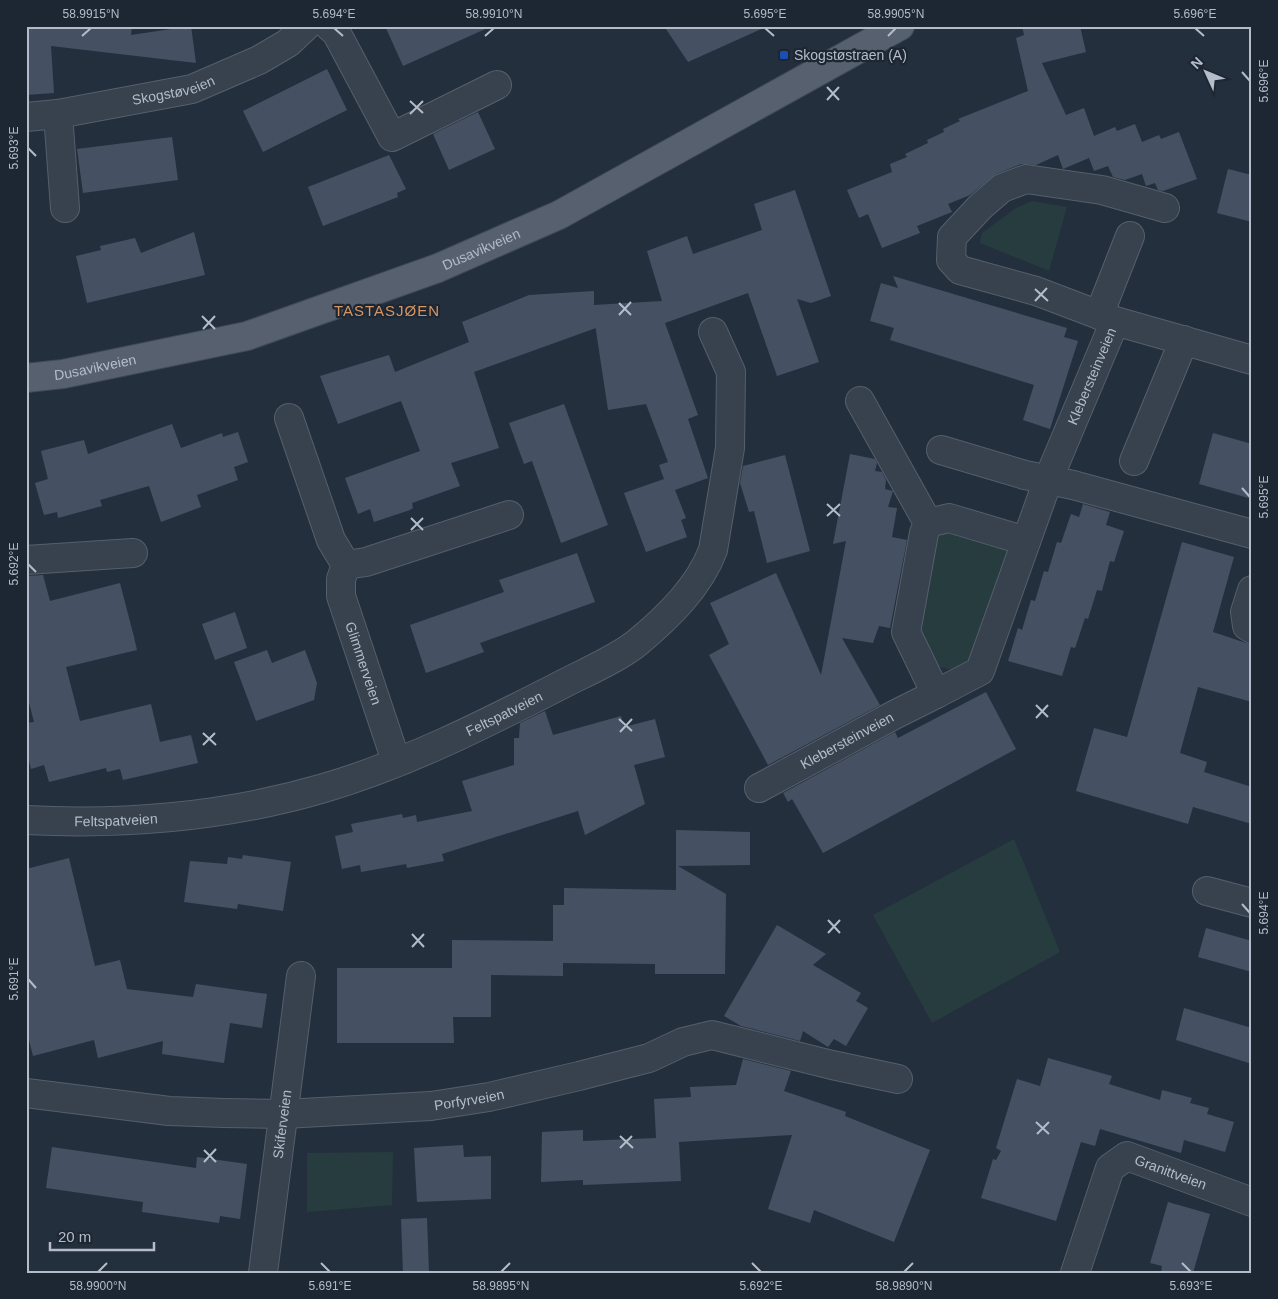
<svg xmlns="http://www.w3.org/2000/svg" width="1278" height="1299" font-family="Arial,sans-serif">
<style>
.green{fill:#263c3f}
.building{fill:#455162}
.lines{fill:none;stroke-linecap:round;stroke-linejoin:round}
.minor-casing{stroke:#565f6c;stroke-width:30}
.major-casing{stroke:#414a57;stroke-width:30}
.minor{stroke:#38414e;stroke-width:28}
.major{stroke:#56606e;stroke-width:28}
.ticks{fill:none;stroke:#b4bcc9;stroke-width:2}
.transit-dot{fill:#1a4fb4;stroke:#1d2633;stroke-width:2}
.labels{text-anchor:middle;stroke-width:4.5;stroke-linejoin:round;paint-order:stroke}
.poi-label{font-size:14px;fill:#b4bcc9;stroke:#1d2633;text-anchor:start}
.street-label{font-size:14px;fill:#b4bcc9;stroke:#1d2633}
.neighbourhood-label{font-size:15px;letter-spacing:1px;fill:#d59563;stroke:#1d2633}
.neatline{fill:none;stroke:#b4bcc9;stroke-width:2}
.ticks-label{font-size:12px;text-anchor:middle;fill:#b4bcc9}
</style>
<rect width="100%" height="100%" fill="#242f3e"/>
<path class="green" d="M1032 201 1067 207 1049 271 980 243 982 233 1016 208Z
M954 528 1012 546 974 657 952 670 933 665 916 633 931 540Z
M1014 839 1060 952 932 1023 873 915Z
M393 1152 392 1205 307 1212V1153Z"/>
<path class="building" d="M26 26H132L131 35 191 26 196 63 51 46 54 93 26 95Z
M385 26H492L403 66Z
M664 26H768L688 62Z
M1022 26H1080L1086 52 1042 63 1066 115 1084 108 1094 136 1115 127 1117 131 1135 124 1142 142 1159 135 1161 139 1179 132 1197 179 1163 191 1158 190 1155 183 1146 186 1142 174 1125 180 1113 177 1108 166 1094 171 1089 158 1063 169 1058 155 1036 165 1021 164 996 174 970 195 948 204 952 212 917 226 920 233 882 248 868 214 859 218 847 190 892 172 890 164 907 157 905 154 928 143 927 140 944 132 943 129 960 121 958 119 1028 91 1016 38 1024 35Z
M327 69 347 110 263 152 243 111Z
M478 112 495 149 449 170 433 134Z
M172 137 178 180 83 193 77 149Z
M389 155 406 189 397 193 398 197 323 226 308 187Z
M1228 169 1252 175V222L1217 213Z
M795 190 831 296 811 303 797 299 819 362 777 376 748 293 665 323 698 415 688 419 708 478 675 490 686 518 681 520 687 537 646 552 624 493 664 479 659 465 668 462 646 404 608 410 595 324 596 328 474 372 499 448 451 463 460 486 412 503 413 508 410 510 374 522 370 509 358 514 345 478 420 451 401 401 338 424 320 376 389 355 395 372 469 342 462 322 529 295 594 291V305L662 301 647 251 687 236 693 254 762 230 754 204Z
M194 232 205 275 87 303 76 256 101 250 100 246 135 238 141 253Z
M893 276 1067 328 1064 337 1078 341 1050 429 1023 420 1034 385 890 340 894 328 870 321 881 283 898 288Z
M564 404 608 525 561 543 532 461 524 464 509 423Z
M172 424 181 448 222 433 223 437 238 432 248 462 234 467 238 480 197 495 201 507 161 522 149 486 100 500 102 506 58 518 57 512 44 515 35 483 48 479 41 451 84 440 88 454Z
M1213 433 1252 444V499L1199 484Z
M850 454 875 459 877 463 875 471 882 472 886 480 885 489 893 491 888 507 897 508 892 537 907 540 890 628 879 626 873 643 842 638 880 705 768 765 709 655 729 644 710 603 776 573 821 675 846 541 833 544Z
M785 455 810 551 767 563 754 511 749 512 740 483 743 466Z
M1083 504 1110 512 1106 525 1124 531 1114 562 1110 561 1102 591 1097 590 1088 619 1085 618 1075 648 1071 647 1062 676 1008 661 1018 628 1022 630 1031 600 1035 601 1044 571 1048 572 1057 542 1061 543 1071 514 1079 517Z
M1182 542 1234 557 1213 632 1252 645V702L1198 687 1180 753 1207 762 1204 772 1252 787V824L1193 807 1188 824 1076 791 1094 728 1127 737Z
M577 553 595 602 480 643 484 652 426 673 410 625 504 592 499 580Z
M43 575 50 601 120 583 134 637 137 650 66 667 80 721 151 704 160 742 191 735 198 763 123 780 120 769 107 772 106 768 49 782 44 765 31 769 26 749V723L34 722 26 691V576Z
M235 612 247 648 215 660 202 624Z
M267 650 272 663 305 650 317 683 314 700 256 721 234 662Z
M986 692 1016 749 823 853 792 799 788 802 783 793 895 732 898 738Z
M545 711 553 735 621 716 624 727 655 719 665 757 634 765 645 804 585 835 578 811 442 854 444 861 407 868 406 864 361 872 360 865 342 869 335 836 353 832 351 824 402 814 403 818 416 815 417 822 472 811 462 781 514 765V738H519L520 723Z
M676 830 750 832V865L678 866 726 894 725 974H655V964L563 963V976L491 975V1017H453L454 1043H337V968H452V940L553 941V905H564V888L676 890Z
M243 855 291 862 283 911 238 904 237 909 184 902 190 861 227 864 228 857 242 859Z
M69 858 95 966 120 960 127 989 193 997 196 984 267 994 262 1028 230 1023 224 1063 162 1054 163 1041 98 1058 94 1040 33 1056 26 1028V869Z
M777 925 826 954 813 965 861 993 856 1001 868 1008 846 1046 834 1039 828 1047 803 1031 800 1041 741 1026 724 1016Z
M1206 928 1252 941V972L1198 957Z
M1184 1008 1252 1028V1064L1176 1040Z
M1048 1058 1112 1076 1109 1084 1160 1100 1162 1090 1192 1098 1190 1103 1209 1108 1207 1114 1234 1122 1225 1152 1184 1140 1181 1153 1100 1129 1095 1146 1081 1142 1056 1221 981 1198 993 1159 996 1160 1001 1151 996 1148 1017 1079 1040 1086Z
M743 1059 791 1071 784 1091 846 1112 845 1116 930 1150 894 1242 814 1210 810 1223 768 1209 792 1135 679 1142 681 1181 583 1185V1180L541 1182 542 1132 583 1130V1141L656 1138 654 1099 691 1097 690 1087 736 1085Z
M463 1145 464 1157 491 1156V1199L417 1202 414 1148Z
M52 1147 196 1168 197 1157 247 1164 240 1219 220 1216 219 1223 142 1212 143 1202 46 1188Z
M1168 1202 1210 1214 1193 1273H1161L1162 1266 1150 1263Z
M427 1218 429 1273H403L401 1219Z"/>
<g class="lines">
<defs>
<g id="minor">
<path d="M329 26 336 32 392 137 497 85"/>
<path d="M58 114 65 208"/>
<path id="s1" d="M26 117 58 114 192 89 259 60 288 43 306 26"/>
<path d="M1099 315 1130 236"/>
<path d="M1115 321 1036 291 960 270 951 260 952 237 980 207 1002 188 1026 179 1102 190 1165 208"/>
<path id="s2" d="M860 401 928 523 924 533 906 632 936 694 980 671 1048 480 1115 321 1252 360"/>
<path id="s3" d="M289 418 331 540 346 565 341 579V596L396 761"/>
<path d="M941 450 1025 475 1073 485 1252 534"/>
<path d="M1134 461 1184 340"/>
<path d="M928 523 949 518 1026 541"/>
<path d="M26 560 133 553"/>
<path d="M346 565 366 562 509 515"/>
<path d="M1252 590 1245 612 1247 626 1252 629"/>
<path id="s4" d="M759 788 894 715 936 694"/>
<path id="s5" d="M26 820C125 825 229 816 324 788 406 764 485 724 561 685 584 673 619 658 638 642 668 617 699 587 713 550L730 448 731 372 713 332"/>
<path d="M1207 891 1252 903"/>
<path id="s6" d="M26 1093 169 1111 224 1113 284 1114 431 1106 489 1097 579 1076 649 1058 683 1042 712 1035 832 1065 898 1079"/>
<path id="s7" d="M263 1273 301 976"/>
<path id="s8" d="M1075 1273 1110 1168 1127 1156 1252 1202"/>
</g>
<g id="major">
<path id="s9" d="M26 378 63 374 247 336 438 268 559 215 900 26"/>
</g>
</defs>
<use href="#minor" class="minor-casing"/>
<use href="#major" class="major-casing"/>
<use href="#minor" class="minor"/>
<use href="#major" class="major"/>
</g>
<path class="ticks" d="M334 28 343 36M765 28 774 36M1195 28 1204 36M82 36 91 28M485 36 494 28M888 36 896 28M1242 72 1250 81M827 87 839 100M827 100 839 87M410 101 423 113M410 114 423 101M28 148 36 156M1035 289 1048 301M1035 301 1047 288M619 303 631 315M619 315 631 302M202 316 215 329M203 329 215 316M1242 488 1250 497M827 504 840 516M827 516 840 504M411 518 423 530M411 530 423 518M28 564 36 572M1036 705 1048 717M1036 718 1048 705M619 719 632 731M620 732 632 719M203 733 216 745M203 745 215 733M1242 904 1250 913M828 920 840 933M828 933 840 920M412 934 424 947M412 947 424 934M28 979 36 988M1036 1122 1049 1134M1037 1134 1049 1122M620 1136 633 1148M620 1148 632 1136M204 1150 216 1162M204 1162 216 1149M321 1263 330 1272M752 1263 761 1272M1182 1263 1191 1272M98 1272 107 1263M501 1272 510 1263M904 1272 913 1263"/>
<rect class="transit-dot" x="779" y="50" width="10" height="10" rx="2.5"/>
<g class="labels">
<g class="poi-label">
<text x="794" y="60">Skogstøstraen (A)</text>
</g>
<g class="street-label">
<text dy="5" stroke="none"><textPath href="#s1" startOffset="150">Skogstøveien</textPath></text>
<text dy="5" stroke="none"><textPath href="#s9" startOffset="475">Dusavikveien</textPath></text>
<text dy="5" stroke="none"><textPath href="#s9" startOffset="70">Dusavikveien</textPath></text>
<text dy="5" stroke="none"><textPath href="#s2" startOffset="685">Klebersteinveien</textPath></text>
<text dy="5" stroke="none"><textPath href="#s3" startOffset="261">Glimmerveien</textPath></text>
<text dy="5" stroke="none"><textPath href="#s5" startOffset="496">Feltspatveien</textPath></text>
<text dy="5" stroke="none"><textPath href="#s4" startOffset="100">Klebersteinveien</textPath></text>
<text dy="5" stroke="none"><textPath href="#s5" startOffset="90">Feltspatveien</textPath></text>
<text dy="5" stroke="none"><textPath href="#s6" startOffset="445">Porfyrveien</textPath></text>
<text dy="5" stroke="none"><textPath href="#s7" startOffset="150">Skiferveien</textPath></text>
<text dy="5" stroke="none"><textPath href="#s8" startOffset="178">Granittveien</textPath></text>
</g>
<g class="neighbourhood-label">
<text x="387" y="316">TASTASJØEN</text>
</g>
</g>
<rect width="1278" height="1299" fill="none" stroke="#1d2633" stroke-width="55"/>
<g transform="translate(1206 72) rotate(314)" stroke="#1d2633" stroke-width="4" paint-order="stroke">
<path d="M0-4L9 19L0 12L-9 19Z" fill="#b4bcc9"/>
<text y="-8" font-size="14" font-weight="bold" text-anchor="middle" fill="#b4bcc9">N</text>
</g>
<path d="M50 1242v8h104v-8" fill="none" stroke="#b4bcc9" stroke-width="2.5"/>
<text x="58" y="1242" font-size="15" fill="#b4bcc9" stroke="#1d2633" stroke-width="4" paint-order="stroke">20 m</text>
<rect x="28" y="28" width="1222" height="1244" class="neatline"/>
<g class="ticks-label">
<text x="91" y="18">58.9915°N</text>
<text x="334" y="18">5.694°E</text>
<text x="494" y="18">58.9910°N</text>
<text x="765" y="18">5.695°E</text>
<text x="896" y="18">58.9905°N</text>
<text x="1195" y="18">5.696°E</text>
<text transform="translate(1264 81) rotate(-90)" y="4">5.696°E</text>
<text transform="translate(14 148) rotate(-90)" y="4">5.693°E</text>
<text transform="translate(1264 497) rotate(-90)" y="4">5.695°E</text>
<text transform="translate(14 564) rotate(-90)" y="4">5.692°E</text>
<text transform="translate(1264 913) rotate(-90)" y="4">5.694°E</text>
<text transform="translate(14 979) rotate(-90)" y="4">5.691°E</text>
<text x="98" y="1290">58.9900°N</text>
<text x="330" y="1290">5.691°E</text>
<text x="501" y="1290">58.9895°N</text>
<text x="761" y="1290">5.692°E</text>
<text x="904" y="1290">58.9890°N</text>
<text x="1191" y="1290">5.693°E</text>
</g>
</svg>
